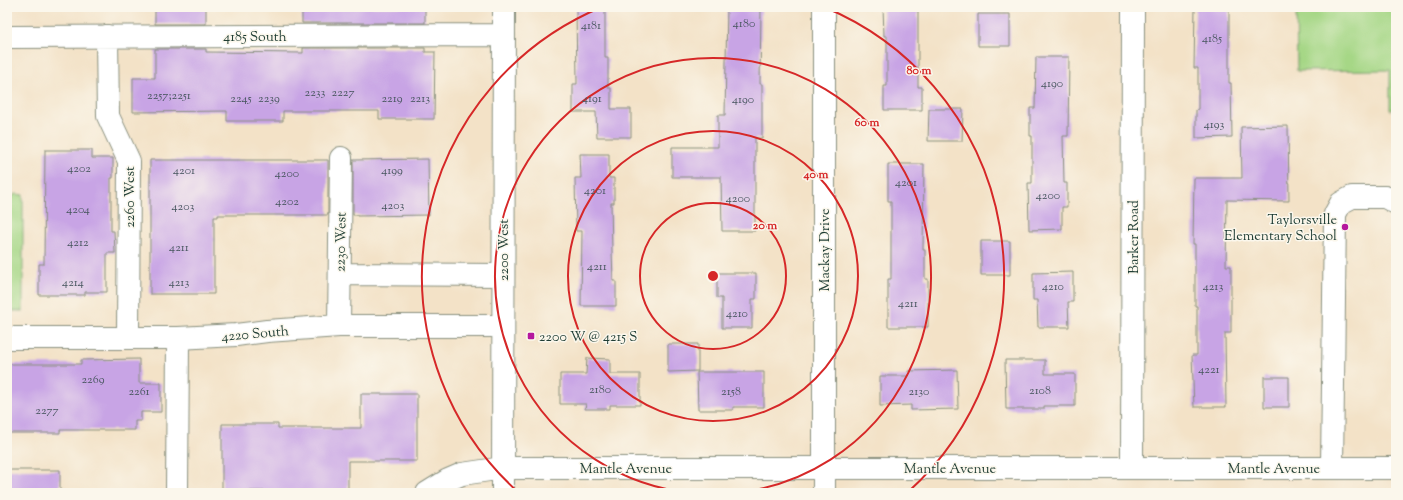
<svg xmlns="http://www.w3.org/2000/svg" width="1403" height="500" font-family="'Sorts Mill Goudy',serif">
<style>
.green{fill:#a6d786;stroke:#628a5d}
.building{fill:#c8a4e5}
.lines{fill:none;stroke-linecap:round;stroke-linejoin:round}
.minor-casing{stroke:#89907e;stroke-width:24}
.minor{stroke:#fff;stroke-width:22}
.ring{fill:none;stroke:#d62828;stroke-width:2}
.poi-dot{fill:#b5179e;stroke:#fbf7ec;stroke-width:1.5}
.labels{text-anchor:middle;stroke-width:3;stroke-linejoin:round;paint-order:stroke}
.number-label{font-size:12px;fill:#495760}
.street-label{font-size:14px;fill:#1f3d34;stroke:#fbf7ec}
.poi-label{font-size:14px;fill:#1f3d34;stroke:#fbf7ec;text-anchor:end}
.centre{fill:#d62828;stroke:#fbf7ec;stroke-width:2}
.ring-label{font-size:12px;text-anchor:middle;font-weight:bold;fill:#d62828;stroke:#fbf7ec;stroke-width:3;stroke-linejoin:round;paint-order:stroke}
</style>
<rect width="100%" height="100%" fill="#fbf7ec"/>
<filter id="ink" filterUnits="userSpaceOnUse"><feTurbulence type="fractalNoise" baseFrequency=".025" numOctaves="2"/><feDisplacementMap in="SourceGraphic" scale="8" xChannelSelector="R" yChannelSelector="G"/><feConvolveMatrix kernelMatrix="1 2 1 2 8 2 1 2 1" color-interpolation-filters="sRGB"/></filter>
<filter id="wash" filterUnits="userSpaceOnUse"><feTurbulence type="fractalNoise" baseFrequency=".012" numOctaves="4" result="noise"/><feDisplacementMap in="SourceGraphic" scale="16" xChannelSelector="R" yChannelSelector="G"/><feGaussianBlur stdDeviation="0.9" result="paint"/><feColorMatrix in="noise" values="0 0 0 0 0 0 0 0 0 0 0 0 0 0 0 0 0 1.4 0 .05"/><feComposite in="paint" operator="in"/></filter>
<g filter="url(#wash)">
<rect width="100%" height="100%" fill="#f3e2c7"/>
<path class="green" d="M1296 7H1396V109L1390 110V70L1297 71Z
M15 194 23 195V311H7V201Z"/>
<g id="blocks">
<path class="building" d="M155 7H206V24H155Z
M302 7H425V23H302Z
M576 7H605V58H608V88H611V109H631V137H597L596 112H573V84H577Z
M727 7H761L760 84H762V138H755V231H722L721 177H672V147H718V115H725Z
M883 7H918V87H922V110H884V86H887V36H884Z
M1195 7H1229V83H1231L1232 137 1196 138V110L1198 109V68H1194Z
M978 14H1010V46H978Z
M303 48H425V52H435L434 119H379V111H283V121H227V111L133 112V78H155V49H206V52L303 53Z
M1036 57H1069L1068 136H1063L1064 183H1067V207H1062V229L1029 230 1028 183H1032V136H1030V108H1035Z
M929 109H963L962 141H928Z
M1288 126 1289 201 1227 200 1226 266H1231V333H1225L1226 407H1194L1192 355H1197V306H1195V244H1193L1194 178H1242L1241 127Z
M45 150H92V158H113V178H111V231H114L115 253H107V292H85V295H39V264H44Z
M580 154H609V178H614V203H611L612 251 613 281H616V306H581L582 231H576L575 178H581Z
M428 159 429 215 357 216V215H353V160Z
M150 160H328V215H218V217H214V294H150Z
M888 164H924L923 250H925V279H928V327H888V279H891V201H888Z
M981 241H1010V275H981Z
M1073 272V302H1068L1069 327H1038L1037 300H1033V273Z
M717 273H756V299H752V328H722V298H717Z
M668 344H698V371L668 372Z
M587 358 610 359V374H640V405H610V409H585L586 404H560V374H586Z
M139 359V383H161V412H141V421H135V430H60V433H7V364H81V360Z
M1005 360H1045V374H1075V406H1044V409H1006Z
M957 370 958 409 911 410V405L880 406V376H909L908 371Z
M697 372H764V407H733V410H698Z
M1264 377H1289V407H1264Z
M361 394H417V461H348V493H292V491H222V424H278V428H361Z
M7 470H60V493H7Z"/>
</g>
</g>
<g filter="url(#ink)">
<use href="#blocks" fill-opacity="0" stroke="#89907e" stroke-width="1"/>
<g class="lines">
<defs>
<path id="minor" d="M824 7V493
M107 36 108 116 129 161 128 338
M7 37 504 35
M340 274 503 275
M339 326 341 158
M7 338H178L236 335 267 331 339 326H503
M1132 468 1133 7
M1332 468 1335 214 1341 203 1352 197H1385L1396 203
M177 493 178 338
M427 493 448 480 462 474 503 468H1396
M503 493 504 7"/>
</defs>
<use href="#minor" class="minor-casing"/>
<use href="#minor" class="minor"/>
</g>
</g>
<g class="ring">
<circle cx="713" cy="276" r="73"/>
<circle cx="713" cy="276" r="145"/>
<path d="M692 493A218 218 0 1 1 734 493"/>
<path d="M518 492A291 291 0 0 1 602 7M824 7A291 291 0 0 1 908 492"/>
</g>
<g class="poi-dot">
<circle cx="1345" cy="227" r="4"/>
<rect x="527" y="332" width="8" height="8" rx="2"/>
</g>
<g class="labels">
<g class="number-label">
<text x="744" y="27">4180</text>
<text x="591" y="29">4181</text>
<text x="1212" y="42">4185</text>
<text x="1052" y="87">4190</text>
<text x="315" y="96">2233</text>
<text x="343" y="96">2227</text>
<text x="169" y="99">2257;2251</text>
<text x="241" y="102">2245</text>
<text x="269" y="102">2239</text>
<text x="392" y="102">2219</text>
<text x="420" y="102">2213</text>
<text x="592" y="102">4191</text>
<text x="743" y="103">4190</text>
<text x="1214" y="128">4193</text>
<text x="79" y="172">4202</text>
<text x="184" y="174">4201</text>
<text x="392" y="174">4199</text>
<text x="287" y="177">4200</text>
<text x="906" y="186">4201</text>
<text x="595" y="194">4201</text>
<text x="1048" y="199">4200</text>
<text x="738" y="202">4200</text>
<text x="287" y="205">4202</text>
<text x="393" y="209">4203</text>
<text x="183" y="210">4203</text>
<text x="78" y="213">4204</text>
<text x="78" y="246">4212</text>
<text x="179" y="251">4211</text>
<text x="597" y="270">4211</text>
<text x="73" y="286">4214</text>
<text x="179" y="286">4213</text>
<text x="1053" y="290">4210</text>
<text x="1213" y="290">4213</text>
<text x="908" y="307">4211</text>
<text x="737" y="317">4210</text>
<text x="1209" y="373">4221</text>
<text x="93" y="383">2269</text>
<text x="600" y="393">2180</text>
<text x="1040" y="394">2108</text>
<text x="139" y="395">2261</text>
<text x="731" y="395">2158</text>
<text x="919" y="395">2130</text>
<text x="47" y="414">2277</text>
</g>
<g class="street-label">
<text x="255" y="41">4185 South</text>
<text transform="translate(129 197) rotate(-90)" y="5">2260 West</text>
<text transform="translate(1133 237) rotate(-90)" y="5">Barker Road</text>
<text transform="translate(340 242) rotate(-89)" y="5">2230 West</text>
<text transform="translate(503 250) rotate(-90)" y="5">2200 West</text>
<text transform="translate(824 250) rotate(-90)" y="5">Mackay Drive</text>
<text transform="translate(255 333) rotate(-5)" y="5">4220 South</text>
<text x="626" y="473">Mantle Avenue</text>
<text x="950" y="473">Mantle Avenue</text>
<text x="1274" y="473">Mantle Avenue</text>
</g>
<g class="poi-label">
<text x="1337" y="224">Taylorsville<tspan x="1337" dy="16">Elementary School</tspan></text>
<text x="539" y="341" text-anchor="start">2200 W @ 4215 S</text>
</g>
</g>
<circle cx="713" cy="276" r="6" class="centre"/>
<g class="ring-label">
<text x="919" y="74">80 m</text>
<text x="867" y="126">60 m</text>
<text x="816" y="178">40 m</text>
<text x="765" y="229">20 m</text>
</g>
<rect width="1403" height="500" fill="none" stroke="#fbf7ec" stroke-width="24"/>
</svg>
